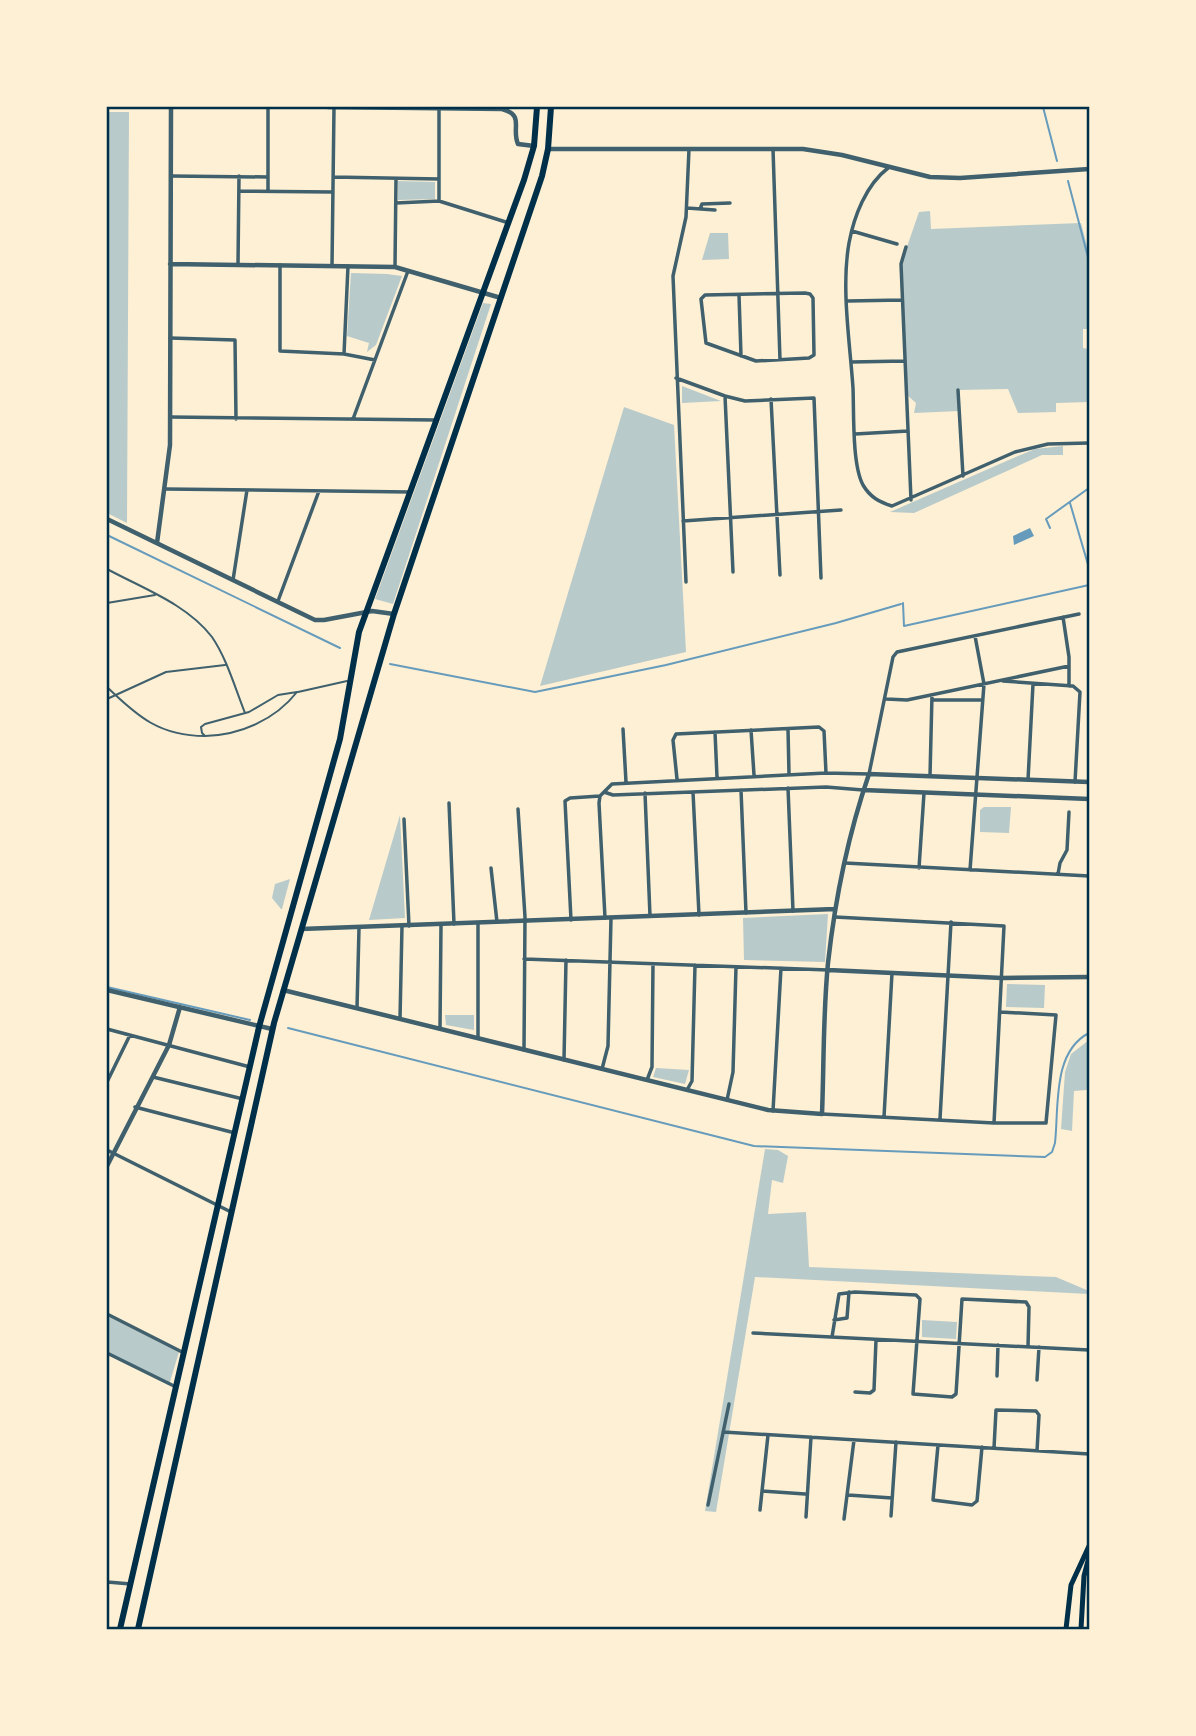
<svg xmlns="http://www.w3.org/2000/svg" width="1196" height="1736" font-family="Ubuntu,sans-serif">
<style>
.green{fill:#b9caca}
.water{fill:#669bbc}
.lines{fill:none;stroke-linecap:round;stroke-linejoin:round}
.stream{stroke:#669bbc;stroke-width:2}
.service{stroke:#3f606c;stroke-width:2}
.minor{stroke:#3f606c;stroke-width:3.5}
.tertiary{stroke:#3f606c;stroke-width:4.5}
.secondary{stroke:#003049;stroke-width:5}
.primary{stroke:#003049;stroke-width:6}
.neatline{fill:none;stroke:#003049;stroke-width:2.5}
</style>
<rect width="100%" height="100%" fill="#fdf0d5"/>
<path class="green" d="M107 112H129L127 523 107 513Z
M398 181 435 182V199L398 200Z
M930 211 931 229 1081 223 1089 254V329H1083V348L1089 349V402L1056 403V412L1018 413 1008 389 959 390V411L914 413 916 403 906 394 901 264 919 212Z
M710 233H728L729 259 702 260Z
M351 273 387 274 402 276 376 345 367 352 369 343 347 336Z
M483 303 491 304 393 604 375 599Z
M682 386 721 401 682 403Z
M624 407 674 425 686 652 540 686Z
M1063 446V455H1042L914 513 890 512 1018 456 1035 449Z
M984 807H1011L1009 833 980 832V810Z
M400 815 405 918 369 920Z
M290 879 282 909H281L272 898 275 884Z
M828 914 825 962 744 960 743 918Z
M1007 984 1045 985 1044 1008 1006 1007Z
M445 1015H474V1030L446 1025Z
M1089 1040 1087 1090 1074 1091 1072 1131 1061 1129 1065 1072 1071 1054Z
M656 1068 689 1070 685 1084 653 1077Z
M765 1149 778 1150 788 1156 783 1183 772 1180 768 1214 806 1212 809 1267 1056 1277 1089 1291V1294L755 1277 716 1512 705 1511Z
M107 1316 179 1352 169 1385 107 1354Z
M922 1320 957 1322 956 1339 922 1337Z"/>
<path class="water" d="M1030 528 1034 536 1014 545 1013 536Z"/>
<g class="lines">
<path class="stream" d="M1043 107 1057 161
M1068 181 1089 261
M1070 503 1089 568
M1050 528 1046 519 1089 488
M107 535 340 648
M903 603 904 626 1089 585
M390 664 535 692 666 665 836 623 901 604
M107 987 250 1020
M288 1028 754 1146 1045 1157 1052 1152 1055 1143C1059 1107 1052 1052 1089 1033"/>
<path class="service" d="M107 569C142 588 187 604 212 637 227 659 235 688 245 713
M107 603 155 595
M107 687C138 717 160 736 205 736
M297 692C275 720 240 735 205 736L202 733 201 727 205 724 249 712 278 695Z
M298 692 347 681
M107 699 166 672 225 665"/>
<path class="minor" d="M439 108V201
M773 149 780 360
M888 168C866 185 854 216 849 243 841 288 850 343 853 388 854 413 852 465 863 485 870 497 879 502 892 506L1015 452 1048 444 1089 443
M171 176 268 177
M333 177 439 179
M239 191 333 192
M268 191V107
M396 203 439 201 509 223
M687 208 715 210
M700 209 702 204 730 203
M852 231 897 244
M906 247 901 264 911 500
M238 265 239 176
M280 265V351L344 354 375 360
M332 266 334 107
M395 267 396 179
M805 293 810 294 813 298 814 355 809 358 756 361 706 343 701 299 705 295Z
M739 295 741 356
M848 301 902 300
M170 338 235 340 236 419
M344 354 348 266
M851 362 905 361
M676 378 725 396 745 401 814 398 821 578
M958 390 963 476
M725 396 733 572
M771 399 780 575
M170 417 436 420
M353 419 408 271
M855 434 908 431
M165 489 410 492
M683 521 841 510
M233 580 247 490
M686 582 673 276 686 217 689 149
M278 601 319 491
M1063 617 1069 657V686
M1003 681 1073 686 1080 692 1075 782
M886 699 907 700 1069 666
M932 700H982
M623 729 626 782
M788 729 789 774
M751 730 754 775
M715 732 717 777
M930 776 932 695
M677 779 673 740 676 734 819 727 824 731 826 773
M1028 780 1033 684
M788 788 793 911
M741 790 746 913
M604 792 613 795 826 787 863 790
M693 792 699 915
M645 793 650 916
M449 803 454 924
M518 809 525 917 524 1050
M404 819 409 926
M845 863 1089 876
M491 868 497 922
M919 868 924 793
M970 870 984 684 975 636
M1058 874 1060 863 1067 850 1069 812
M835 917 1004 926 994 1123
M605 918 599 803 600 796 612 784 826 773 869 774 893 657 897 652 1079 614
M571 920 565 801 570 798 600 796
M524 959 828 970
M357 1008 359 928
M400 1019 402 926
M440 1028 441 925
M107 1029 250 1067
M478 1038V923
M564 1060 566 960
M602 1069 608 1046 611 918
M153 1077 243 1099
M647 1080 652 1067 653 964
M107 1082 130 1035
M687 1090 692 1081 695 965
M727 1100 733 1072 736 967
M135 1107 235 1133
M773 1111 781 968
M822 1114 994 1123H1046L1056 1015 1000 1012
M884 1117 892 973
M940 1119 951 922
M107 1150 231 1212
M107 1314 184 1353
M834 1320 847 1318 849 1292
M753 1333 1089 1350
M832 1337 839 1294 855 1292 916 1295 920 1299 913 1394 952 1397 956 1394 962 1299 1026 1302 1029 1307 1028 1347
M107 1353 176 1387
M997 1376 998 1345
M1037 1380 1039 1347
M855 1392 870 1393 874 1390 876 1340
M723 1432 1089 1454
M938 1445 933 1500 972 1505 977 1501 982 1447
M994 1448 996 1410 1036 1411 1039 1415 1037 1451
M762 1491 805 1494
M848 1495 892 1498
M708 1505 729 1404
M760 1510 768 1435
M891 1516 896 1442
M806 1517 811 1437
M844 1519 854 1440
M107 1582 131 1584"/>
<path class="tertiary" d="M328 107 502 109C525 115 511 128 518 144L534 146
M548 149H803L842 155 930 177 960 178 1089 169
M170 264 395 267 501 298
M107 519 315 620H324L372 611 394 614
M157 543 170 445 171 107
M863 790 1089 799
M301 929 835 909
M828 970 1002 978 1089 977
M107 990 272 1029
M283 990 768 1110 822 1114C824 1064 823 1013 828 963 835 900 848 835 869 774L1089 782
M107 1166 169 1045 180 1007"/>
<path class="secondary" d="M1066 1629 1071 1585 1089 1546
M1081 1629 1084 1576 1089 1557"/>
<path class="primary" d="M120 1629 259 1027 340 739 359 632 524 180 534 146 537 107
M138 1629 274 1023 394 614 542 176 548 149 551 107"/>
</g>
<rect width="1196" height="1736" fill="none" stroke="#fdf0d5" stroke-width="217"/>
<rect x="108" y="108" width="980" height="1520" class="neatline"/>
</svg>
